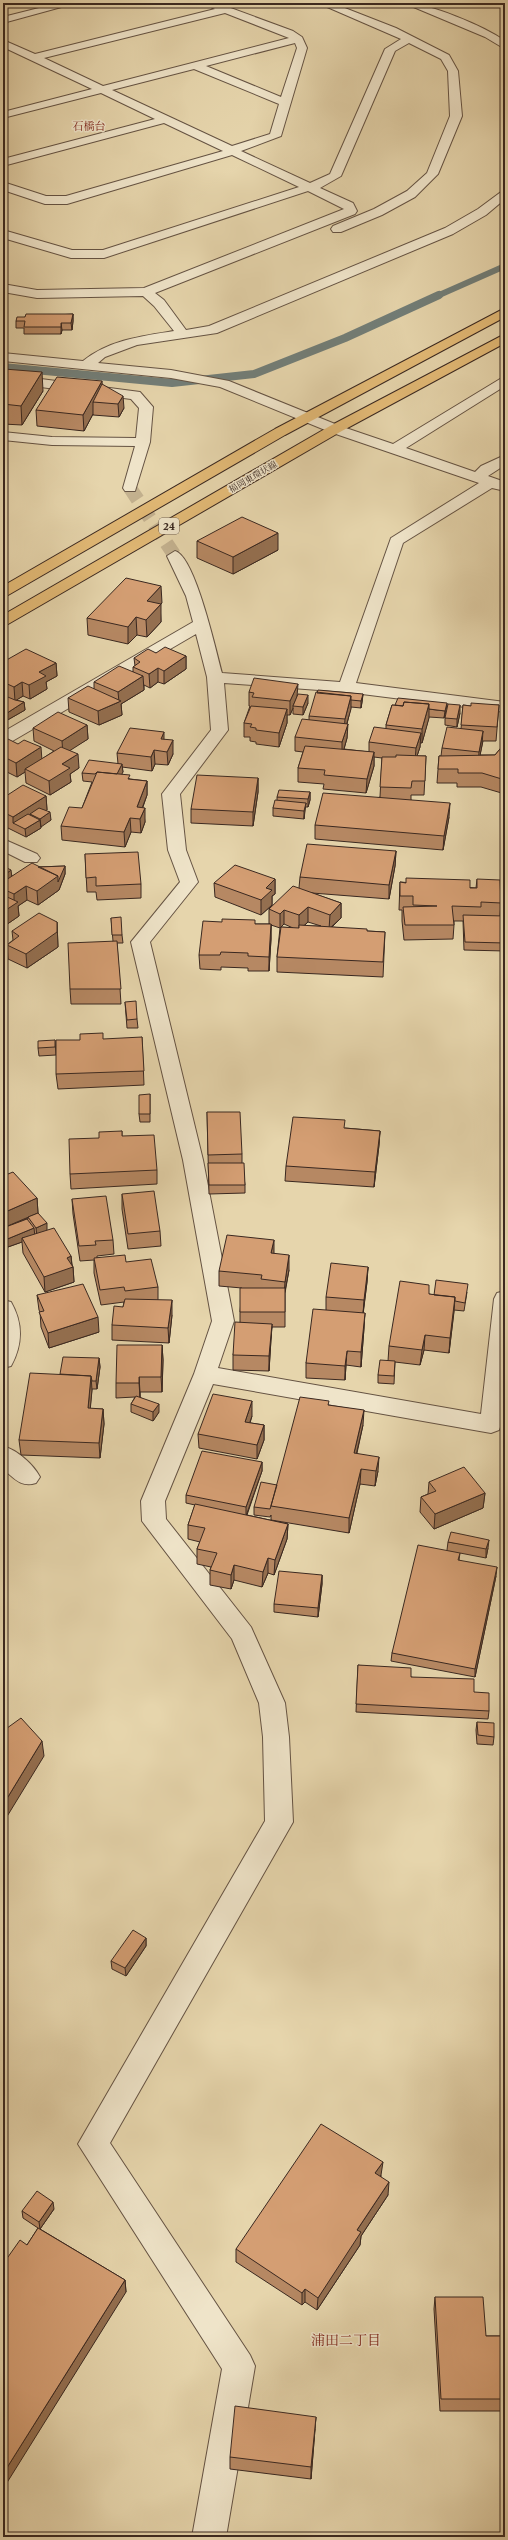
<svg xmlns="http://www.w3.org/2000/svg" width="508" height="2540" font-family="'Libre Caslon Text','Noto Serif JP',serif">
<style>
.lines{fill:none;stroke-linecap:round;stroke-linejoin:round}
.stream-far1{stroke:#727e78;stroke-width:6}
.stream{stroke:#727e78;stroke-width:8}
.minor-tunnel{stroke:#c4b290;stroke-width:14;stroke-dasharray:14 8;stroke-linecap:butt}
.minor-casing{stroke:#655343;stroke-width:2}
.major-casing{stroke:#3a2820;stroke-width:2}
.minor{fill:#efe4c9;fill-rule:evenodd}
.major{fill:#e3ba76;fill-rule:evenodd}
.wall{fill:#b68863;stroke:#3a2820;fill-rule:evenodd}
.shaded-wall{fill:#946f50;stroke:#3a2820}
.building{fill:#d49e73;stroke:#3a2820}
.labels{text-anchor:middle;stroke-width:3;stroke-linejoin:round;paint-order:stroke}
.far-street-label{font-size:9px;fill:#3a2820;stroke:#efe4c9}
.shield{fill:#efe4c9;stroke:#706053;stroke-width:1}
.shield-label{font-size:10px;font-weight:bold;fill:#3a2820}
.far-quarter-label{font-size:11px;fill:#7a1f14;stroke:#efe4c9}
.near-neighbourhood-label{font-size:14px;fill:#7a1f14;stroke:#efe4c9}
</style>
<rect width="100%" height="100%" fill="#e6d5ac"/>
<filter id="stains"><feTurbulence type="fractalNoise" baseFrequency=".005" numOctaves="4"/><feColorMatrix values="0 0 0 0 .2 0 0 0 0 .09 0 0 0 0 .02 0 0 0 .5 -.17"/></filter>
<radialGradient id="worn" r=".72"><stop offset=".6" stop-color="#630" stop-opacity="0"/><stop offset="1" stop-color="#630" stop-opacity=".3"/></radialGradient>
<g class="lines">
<path class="stream-far1" d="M437 296 505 266"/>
<path class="stream" d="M3 367 172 383 254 374 345 338 439 295"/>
<path class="minor-tunnel" d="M130 488 175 556"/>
<defs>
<path id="minor" d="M59 3H76L3 23V17Z
M203 3H217L293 31 302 37 307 48 281 136 241 151 310 183 330 174 385 49 401 39 318 3H332L396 28 449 55 458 71 462 116 438 174 415 197 382 215 341 232H333L331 229 333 226 374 209 407 191 427 173 450 116 448 71 441 59 409 43 395 51 341 176 320 188 353 203 357 211 355 214 155 293 164 300 186 330 209 326 445 228 478 209 505 189V199L486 215 453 234 217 333 137 345 105 357 98 363 171 370 229 381 340 426 393 444 505 376V386L406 448 475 472 481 466 505 455V465L488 476 505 482V491L492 488 403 543 356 683 505 702V712L346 692 224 683 228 730 180 794 186 850 198 882 150 942 203 1160 234 1321 218 1368 481 1414 494 1299 497 1293 505 1291C505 1319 508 1410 499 1430L491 1433 213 1384 165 1501 166 1519 251 1627 285 1703 289 1737 293 1822 110 2143 250 2355 255 2366 226 2537H192L222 2369 78 2144 265 1821 263 1737 259 1703 232 1639 142 1521 141 1501 194 1374 212 1321 183 1160 131 942 180 882 168 850 162 794 211 730 207 677 196 634 9 743 3 744V732L193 622 186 596 167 556 175 551C195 556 216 651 222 673L340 682 391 538 479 483 330 432 220 387 171 378 3 361V353L83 361C109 340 142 336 174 331L154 306 143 296 37 298 3 292V284L37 290 144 288 344 209 308 191 104 258H71L3 238V230L72 250H103L299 187 232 155 67 204H45L3 190V182L46 196H66L223 151 164 123 3 166V159L155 119 101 93 3 118V112L92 89 3 47V40L35 54 215 9ZM225 13 289 38 103 86 44 58ZM295 43 297 48 281 97 206 66ZM194 69 279 104 270 134 232 146 112 90Z
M404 3C429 3 484 26 505 41V49L485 37Z
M3 374 140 392 153 407 150 442 135 491H125L123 488 135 446 52 445 3 440V432L52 437 136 438 139 408 131 399 3 382Z
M3 839 37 854 40 858 37 862H25L3 851Z
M3 1300 11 1302C23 1323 23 1344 11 1366L3 1368Z
M3 1446C17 1450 33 1464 40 1477L36 1483C21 1488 14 1478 3 1469Z"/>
<path id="major" d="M505 308V317L285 435 3 598V586L275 429Z
M505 334V343L340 432 3 627V615L330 426Z"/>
</defs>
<use href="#minor" class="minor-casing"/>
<use href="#major" class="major-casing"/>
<use href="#minor" class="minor"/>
<use href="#major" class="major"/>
</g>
<path class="wall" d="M73 314V321L72 330H62L61 334H24V328H16V321L25 317Z
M3 370 43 391 22 425 3 424Z
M102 384 124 408 119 417 93 415V414L84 431 37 426 36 410Z
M197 541 278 550 233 574 197 558Z
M162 603 160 604 161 622 147 637 137 635 128 644 88 635 87 618Z
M156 653 186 656V669L164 684 158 682 150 688 144 685V690L121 704 122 715 99 725 69 712 68 698 94 689V682L133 672V667L135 666 134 658Z
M3 662 56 663 57 676 46 682 47 689 30 699 23 696 16 700 24 702 25 710 4 722H3Z
M249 692 297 695 308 703 303 715 293 714V708L290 715H287V723L279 747 256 744V742L250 741V737H244V723L250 706H249Z
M363 694 362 702 361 708 351 707 347 724V738L344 749 369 752V742L386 729V725L392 705 446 711 444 718 429 717 422 743H420V747L417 756H426L424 795H411V800L449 817 443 850 315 839V825L380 797 382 758 374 757V766L366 793 323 789 324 784 298 782V768L303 752 295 751V737L309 720V716Z
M463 705 471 706 499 705 496 741H483L480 755H495L505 743V794L481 787H457V783H437L439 756H441L442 748 461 729Z
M460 713 457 727 445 725V718Z
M87 725 88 739 69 750 79 768 70 774 71 782 50 795 26 783 25 772 17 777 7 772 3 775V743L42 759 54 751 34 741 33 728Z
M164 739 173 754 168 765 155 764 152 771 122 767 123 772 121 774 130 779 147 781V795L143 807 145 822 141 833 131 832 125 847 62 840 61 826 82 808 92 782 83 781 82 773 118 764 117 753Z
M258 778V792L253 826 191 823V809Z
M310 792V800L308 807H305L304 819 273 816V808L277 800V797Z
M46 796 47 810 46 811 51 820 40 826 41 828 26 837 6 827 3 798Z
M396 851 395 866 389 899 312 893 341 903V918L332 927 367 931 385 932 383 977 277 972V957L280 928 271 925V939L269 971H248V968L221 967V970L200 969 199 955 255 924H270H269V909L299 888 300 877ZM308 922 321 926H304ZM284 924 293 928 281 927Z
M85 854 141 884V898L97 900 96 892H87Z
M3 866 12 876 38 867 65 866V874L59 890 38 905 27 900 18 906 19 916 3 927Z
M275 879V894L272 896V905L261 915 215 897 214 883Z
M477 879 501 903 500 916H505V951L464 950 463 921H454V925L453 939 404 940 402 921V910H399L400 882 476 888Z
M111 918 122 935 123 943H117L121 1004H71L70 989 113 941Z
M57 922 58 947 27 968 8 959 7 945 13 940 12 931Z
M125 1002 137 1019 138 1028H127Z
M142 1037 144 1085 58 1089 56 1074Z
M55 1040 56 1055 39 1056 38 1048Z
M150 1094V1122H140L139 1114Z
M207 1112 242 1154V1163L245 1185V1193L209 1194Z
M345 1128 380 1131 379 1145 374 1187 285 1181 286 1166Z
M122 1131V1136L157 1170V1184L71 1189 70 1174 99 1138Z
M3 1156 6 1173 5 1174V1176L37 1198 38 1213 47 1231 71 1256 72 1264 73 1267 74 1282 45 1292 23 1253 22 1242 5 1248 3 1245ZM28 1218V1219L12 1225Z
M122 1194 160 1231 161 1246 128 1249 122 1209Z
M72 1199 113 1240 114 1254 97 1256V1258L126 1262 158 1287V1300L172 1315 169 1343 112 1340V1325L123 1307 124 1302 101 1305 94 1273V1260L80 1261 73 1214Z
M274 1253 289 1270 285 1293V1327H272L271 1339 269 1371 233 1370V1355L240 1323V1312L242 1288 219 1286V1271Z
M368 1267 367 1282 363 1313 364 1328 361 1367 346 1365 345 1380 306 1378V1363L326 1310V1297Z
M467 1292 464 1311 454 1310 449 1353 424 1350 420 1365 395 1362 394 1384 378 1383V1375L388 1361 389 1346 429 1294 434 1295Z
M37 1295 99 1332 49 1348 41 1327 40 1312 39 1310Z
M162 1345 163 1360 162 1392H140V1397L159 1412 153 1421 131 1412V1404L135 1397 116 1398V1383Z
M99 1358 100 1367 97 1389H92L90 1409H103L104 1424 100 1458 21 1455 19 1440 60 1374Z
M328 1405 363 1425 357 1453 378 1471 375 1486 360 1484 349 1533 271 1520V1515L270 1517 254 1515V1507L277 1485Z
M252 1416 250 1423 264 1425V1440L257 1459 199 1448 198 1434Z
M262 1462V1471L247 1515 288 1524 287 1539 274 1575 268 1573 262 1587 234 1580 231 1589 210 1585V1570L211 1567 197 1564V1549L200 1542 188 1539V1525L195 1505 186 1503V1495Z
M429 1482 485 1493 483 1508 434 1529 420 1512 421 1497 428 1494Z
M448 1542 488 1548 486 1558 460 1553 459 1560 496 1576 475 1677 391 1661 392 1653 447 1550Z
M322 1575V1584L318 1617 274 1612V1604Z
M358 1665 411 1677 474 1692 489 1711 488 1719 356 1712Z
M477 1722 494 1737 493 1745 477 1744 476 1730Z
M146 1938V1946L126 1976 112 1969 111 1961Z
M381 2175V2177L388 2195 361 2236 360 2245 317 2310 305 2302 302 2305 236 2262V2249Z
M54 2209 40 2229 125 2280 126 2292 27 2245 38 2228 23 2218 22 2211Z
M435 2297 486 2336H505V2411H440L434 2309Z
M315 2429 311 2479 230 2469V2457Z"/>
<path class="shaded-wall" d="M73 314V321L72 330 71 323Z
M61 323 62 330 61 334Z
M42 372 43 391 22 425 21 406Z
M102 381 103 397 93 402V414L84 431 83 415Z
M123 396 124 408 119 417 118 404Z
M278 533V550L233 574V557Z
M161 586 162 603 147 618V601Z
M161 604V622L147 637 146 620Z
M136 617 137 635 128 644V627Z
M186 656V669L164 684V671Z
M56 663 57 676 46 682 47 689 30 699 29 685 39 672Z
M158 668V682L150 688 149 674Z
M143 676 144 690 121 704 122 715 99 725 98 711 119 702 118 692Z
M22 682 23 696 15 701 14 687Z
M298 684 297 697 293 706V708L290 715V701Z
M363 694 362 702 361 708V701Z
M308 695V703L303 715V707Z
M351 696V709L344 733 345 719Z
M24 702 25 710 4 722V715Z
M447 703 446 711 444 718 445 711Z
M429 704V718L422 743V729Z
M460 705V713L457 727V719Z
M287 709V723L279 747V733Z
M348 724 347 738 342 756V742Z
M87 725 88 739 63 755 62 741Z
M483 731 482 745 478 766 479 752Z
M164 732V746L161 739Z
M421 733 420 747 415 762 416 748Z
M173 740V754L168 765 167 752Z
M41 747 42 761 25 769V772L17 777 16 763Z
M154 750 155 764 152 771 151 757Z
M374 752V766L366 793 367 779Z
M78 754 79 768 70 774 71 782 50 795 49 781 62 764Z
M6 758 7 772 3 775V760Z
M122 764 123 772 116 785 115 777Z
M258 778V792L253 826V812Z
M147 781V795L138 819 137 807Z
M310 792V800L308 807V799Z
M46 796 47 810 36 817 30 814V820L13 823V817Z
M306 803 304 819V811Z
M450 803 449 817 443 850 444 836Z
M145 808V822L141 833 140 819Z
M50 812 51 820 41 827 40 819Z
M5 813 6 827 3 829V814Z
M130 818 131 832 125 847 124 832Z
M40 820 41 828 26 837 25 829Z
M396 851 395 866 389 899V885Z
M65 866V874L59 890 38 905 37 891Z
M11 870 12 878 3 884V876Z
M275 879V894L272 896V905L261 915V900L266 888Z
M26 886 27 900 18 906 19 916 3 927V912L14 904V894Z
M341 903V918L329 929 330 915Z
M308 907V922L299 930V915Z
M284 910V924L280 928V914Z
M57 922 58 947 27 968 26 954Z
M271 924V939L269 971V957Z
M380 1131 379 1145 374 1187 375 1172Z
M5 1158 6 1173 5 1174 6 1185 3 1186V1159Z
M37 1198 38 1213 3 1228V1213Z
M47 1223V1232L37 1236 36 1228Z
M34 1228 35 1237 22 1238V1242L5 1248V1240Z
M274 1240V1254L271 1253Z
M289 1255V1270L284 1296 285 1282Z
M71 1256 72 1268 73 1267 74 1282 45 1292 44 1277 67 1258Z
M368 1267 367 1282 363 1315 364 1300Z
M455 1297 454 1312 449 1353 450 1338Z
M172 1300V1315L169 1343 168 1328Z
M365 1313 364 1328 361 1367V1352Z
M98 1317 99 1332 49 1348 48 1333Z
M272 1324 271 1339 269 1371V1356Z
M425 1335 424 1350 420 1365 422 1350Z
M162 1345 163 1360 162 1392 161 1377Z
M347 1351 346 1365 345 1380V1366Z
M99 1358 100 1367 97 1389 96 1381Z
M91 1376 92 1390 89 1423 88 1408Z
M139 1377 140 1392V1397L139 1383Z
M252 1401V1416L245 1436V1422Z
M159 1404V1412L153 1421V1412Z
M103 1409 104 1424 100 1458 99 1443Z
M364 1410 363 1425 353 1468 354 1453Z
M264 1425V1440L257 1459V1445Z
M379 1457 378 1471 375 1486 376 1471Z
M262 1462V1471L246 1516V1507Z
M361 1469 360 1484 349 1533V1518Z
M485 1493 483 1508 434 1529 435 1514Z
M288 1524 287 1539 274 1575 275 1560Z
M489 1540 488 1548 486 1558V1549Z
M268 1558V1573L262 1587 263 1572Z
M234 1565V1580L231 1589V1575Z
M497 1567 496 1576 475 1677V1669Z
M322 1575V1584L318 1617V1608Z
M42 1741 44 1756 3 1823V1805Z
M146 1938V1946L126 1976 125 1968Z
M383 2162 381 2175 374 2186 375 2173Z
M389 2182 388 2195 361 2236 360 2245 317 2310 318 2298 357 2230Z
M53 2202 54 2209 40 2229 39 2222Z
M125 2280 126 2292 3 2489V2474Z
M305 2289V2302L302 2305V2293Z
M316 2417 315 2429 311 2479V2467Z"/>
<path class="building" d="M26 314H73L71 323H61V327H24L25 321H16L17 317H25Z
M4 369 42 372 21 406 3 404V370Z
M57 377 102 381 83 415 36 410Z
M102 384 123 396 118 404 93 402Z
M242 517 278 533 233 557 197 541Z
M126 578 161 586 147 601 161 604 146 620 136 617 128 627 87 618Z
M165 647 186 656 164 671 158 668 149 674 133 667 140 662 134 658 148 649 156 653Z
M26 649 56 663 39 672 46 676 29 685 22 682 14 687 3 682V662Z
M119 666 143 676 118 692 94 682Z
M254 678 298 684 290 701 252 697 254 693 249 692Z
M88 686 121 701 98 711 68 698Z
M318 690 363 694 361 701 351 700V696L317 693Z
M316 692 351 696 345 719 309 716Z
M298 694 308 695 303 707 293 706Z
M3 695 15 700 24 702 4 715 3 714Z
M398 698 447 703 445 711 429 709V704L404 702 403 706 395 705Z
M404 702 429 704 422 729 386 725 392 705 403 706Z
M471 703 499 705 497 727 461 725 463 705 471 706Z
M448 704 460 705 457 719 445 718Z
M251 706 287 709 279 733 256 730V728L250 727 252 724 244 723Z
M58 712 87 725 62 741 33 728Z
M302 719 348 724 342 742 295 737Z
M374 727 421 733 416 748 369 742Z
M447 727 483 731 479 752 442 748Z
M130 728 164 732 161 739 173 740 167 752 154 750 151 757 117 753Z
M8 739 18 744 24 740 41 747 16 763 6 758 3 760V743Z
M505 743V780L482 773H458V769H438L439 756 495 755Z
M305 746 374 752 367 779 324 775 325 770 298 768Z
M61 747 78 754 62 764 70 768 49 781 25 769Z
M396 755 426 756 425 781H412L411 788 380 787 382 757H396Z
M89 760 122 764 117 774 97 772 95 774 82 773Z
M97 772 130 775 128 779 147 781 137 807 145 808 140 819 130 818 124 832 61 826 69 807 82 808Z
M197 775 258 778 253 812 191 809Z
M23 785 46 796 13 817 5 813 3 814V798Z
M279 790 310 792 308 799 277 797Z
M323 793 450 803 444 836 315 825Z
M275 800 306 803 304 811 273 808Z
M39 808 50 812 40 819 30 814Z
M28 814 40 820 25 829 13 823Z
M307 844 396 851 389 885 300 877Z
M138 852 141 884 96 886V877L86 878 85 854Z
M32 863 58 876 37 891 26 886 14 894 3 889V882Z
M235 865 275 879 266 888 272 890 261 900 214 883Z
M3 866 11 870 3 876Z
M65 866 58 882V876L38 867Z
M406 878 470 880V888H477V879L500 880 501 903 481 902V907L452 906 454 925H405L403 907 437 906 413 905V896H400V882L406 883Z
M293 886 341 903 330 915 308 907 299 915 284 910 280 914 269 909Z
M3 895 18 902 3 912Z
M39 913 57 922V932L26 954 7 945 19 936 12 931Z
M463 915 505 916V943L465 942Z
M121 917 122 935H112L111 918Z
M222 919 255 920V924H271L269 957 248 956V953L221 952 220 955H199L203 921 222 922Z
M299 925 367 929V931L385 932 383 962 277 957 281 927 299 928Z
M117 941 121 989H70L68 943Z
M136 1001 137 1019 127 1020 125 1002Z
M103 1033V1039L142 1037 144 1071 56 1074V1040H80V1034Z
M55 1040V1047L38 1048V1041Z
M150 1094V1114H139V1095Z
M207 1112H240L242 1154 208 1155Z
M293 1117 345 1120 344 1128 380 1131 375 1172 286 1166Z
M122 1131V1136L154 1135 157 1170 70 1174 69 1139 99 1138V1132Z
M208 1163H244L245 1185H209Z
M13 1172 37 1198 3 1213V1176Z
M154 1191 160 1231 128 1234 122 1194Z
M106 1196 113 1240 95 1241 96 1245 79 1246 72 1199Z
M38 1213 47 1223 36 1228 28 1217Z
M27 1219 34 1228 5 1240 3 1237V1228Z
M54 1228 71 1256 67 1258 73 1267 44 1277 22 1238Z
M227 1235 274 1240 271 1253 289 1255 285 1282 261 1279 262 1275 219 1271Z
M125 1255 126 1262 151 1259 158 1287 125 1291 124 1287 100 1290 94 1258Z
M331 1263 368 1267 364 1300 326 1297Z
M436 1280 468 1284 465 1303 455 1301V1297L434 1295Z
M400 1281 429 1285V1294L455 1297 450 1338 425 1335 422 1350 389 1346Z
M83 1284 98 1317 48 1333 39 1312 44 1311 37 1295Z
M240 1288H285V1312H240Z
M125 1299 172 1300 168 1328 112 1325 114 1306 123 1307Z
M313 1309 365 1313 361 1352 347 1351 345 1366 306 1363Z
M235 1322 272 1324 269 1356 233 1355Z
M117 1345H162L161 1377H139V1383H116Z
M63 1357 99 1358 96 1381H92L91 1376 60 1374Z
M380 1360 395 1361 394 1376 378 1375Z
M30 1373 91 1376 88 1408 103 1409 99 1443 19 1440Z
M213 1394 252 1401 245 1422 264 1425 257 1445 198 1434Z
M136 1396 159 1404 153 1412 131 1404Z
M300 1397 329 1401 328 1405 364 1410 354 1453 379 1457 376 1471 361 1469 349 1518 271 1506Z
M202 1451 262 1462 246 1507 186 1495Z
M464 1467 485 1493 435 1514 421 1497 436 1491 429 1482Z
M261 1482 277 1485 270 1509 254 1507Z
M195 1504 288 1524 275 1560 268 1558 263 1572 234 1565 231 1575 210 1570 217 1553 197 1549 205 1528 188 1525Z
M451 1532 489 1540 486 1549 448 1542Z
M418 1545 460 1553 458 1560 497 1567 475 1669 392 1653Z
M279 1571 322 1575 318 1608 274 1604Z
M358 1665 411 1668V1677L474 1679V1692L489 1693V1711L356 1704Z
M21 1718 42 1741 3 1805V1731Z
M477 1722 494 1723V1737L478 1735Z
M133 1930 146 1938 125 1968 111 1961Z
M321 2124 383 2162 375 2173 389 2182 357 2230 361 2232 318 2298 305 2289 302 2293 236 2249Z
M37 2191 53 2202 39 2222 22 2211Z
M38 2228 125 2280 3 2474V2264L20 2240 27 2245Z
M435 2297H483L486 2336H505V2399H441Z
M235 2406 316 2417 311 2467 230 2457Z"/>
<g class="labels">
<g class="far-street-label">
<text transform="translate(253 477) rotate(-30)" y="3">福岡東環状線</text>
</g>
<rect class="shield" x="159" y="518" width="20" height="16" rx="3"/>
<g class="shield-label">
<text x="169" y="530">24</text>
</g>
<g class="far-quarter-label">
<text x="89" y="130">石橋台</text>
</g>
<g class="near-neighbourhood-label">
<text x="346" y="2345">浦田二丁目</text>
</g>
</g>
<rect width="508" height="2540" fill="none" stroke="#e6d5ac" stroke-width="16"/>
<rect x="4" y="4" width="500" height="2532" fill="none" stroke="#3a2820" stroke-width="2"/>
<rect x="8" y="8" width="492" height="2524" fill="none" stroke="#3a2820"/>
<rect width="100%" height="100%" filter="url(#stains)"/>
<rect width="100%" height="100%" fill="url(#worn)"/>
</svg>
